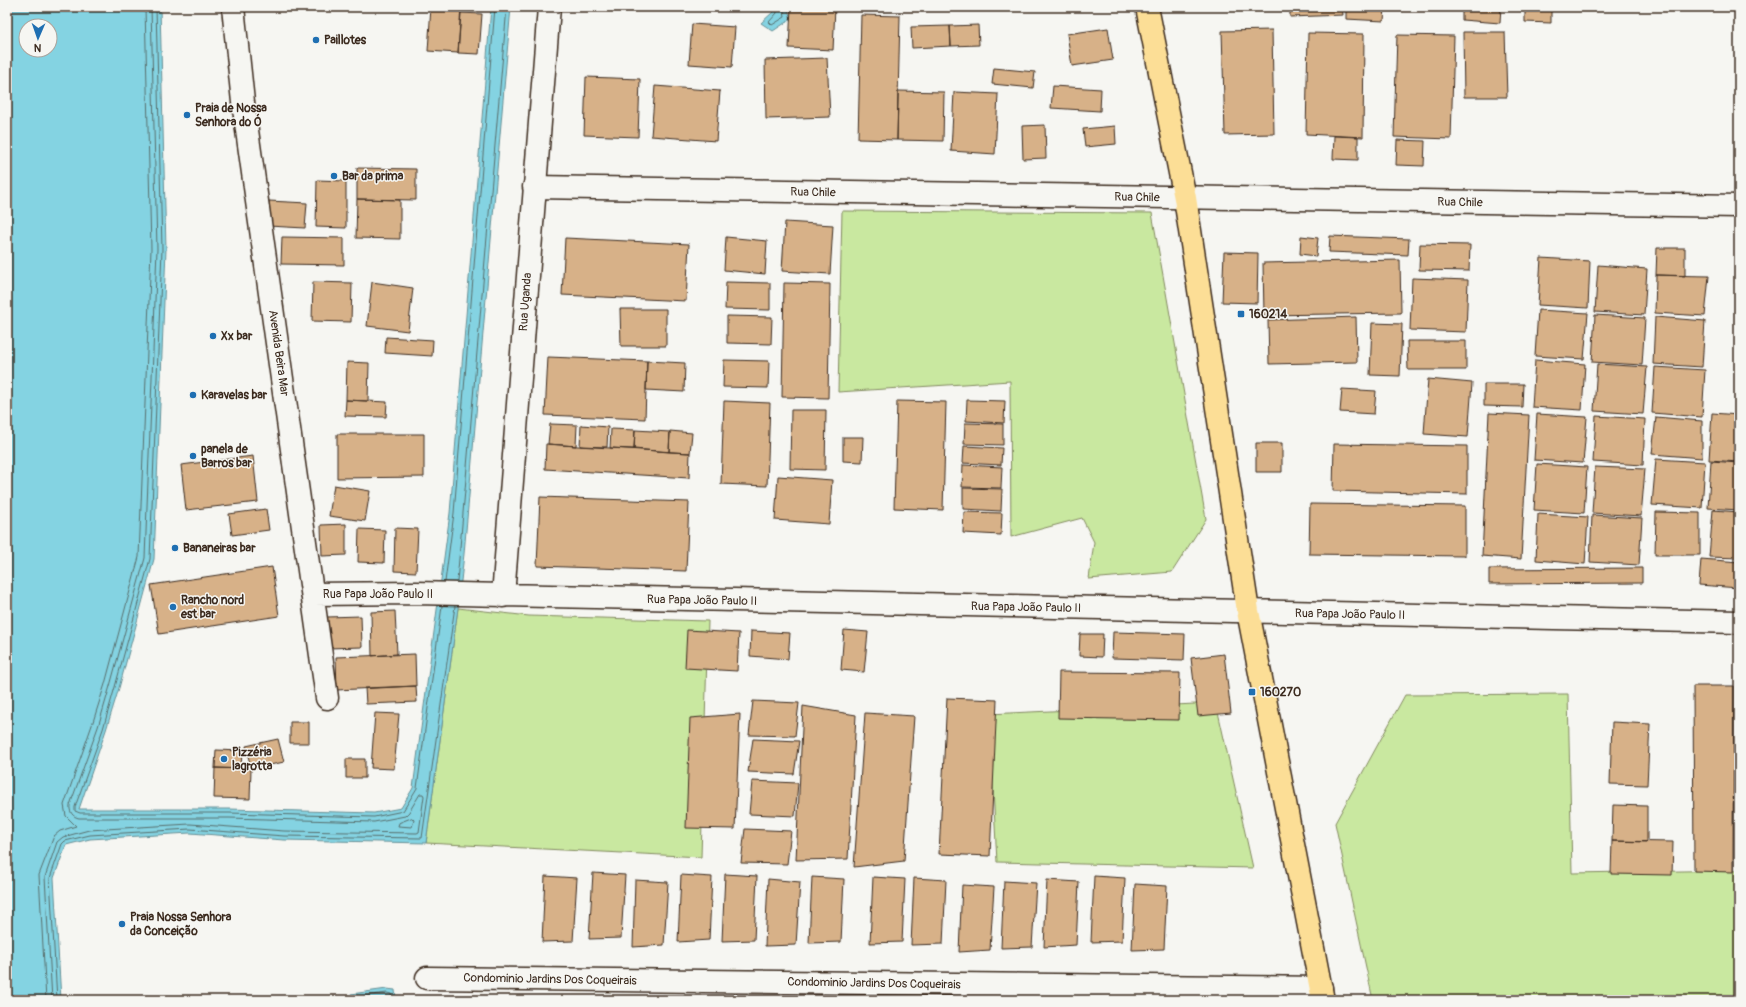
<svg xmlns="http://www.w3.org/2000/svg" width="1746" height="1007" font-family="Pangolin,sans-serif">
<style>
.green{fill:#c9e8a0;stroke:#82895f}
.water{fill:#84d3e2;stroke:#678f94;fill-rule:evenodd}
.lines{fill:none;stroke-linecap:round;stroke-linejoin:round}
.shore{stroke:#586e6c;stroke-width:1}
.building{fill:#d7b188;stroke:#3b2a1e}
.minor-casing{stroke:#3b2a1e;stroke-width:25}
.major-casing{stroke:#3b2a1e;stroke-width:25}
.minor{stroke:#f6f6f2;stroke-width:22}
.major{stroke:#fcde96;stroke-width:22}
.poi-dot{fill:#1f6fb2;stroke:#f6f6f2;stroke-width:1.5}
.labels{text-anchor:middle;stroke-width:3;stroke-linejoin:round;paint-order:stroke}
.poi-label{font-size:12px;font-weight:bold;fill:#3b2a1e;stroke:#f6f6f2;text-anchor:start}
.street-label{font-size:12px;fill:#3b2a1e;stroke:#f6f6f2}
</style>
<rect width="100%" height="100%" fill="#f6f6f2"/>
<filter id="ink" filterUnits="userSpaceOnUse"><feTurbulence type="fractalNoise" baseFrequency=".025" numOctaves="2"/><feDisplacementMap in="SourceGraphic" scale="8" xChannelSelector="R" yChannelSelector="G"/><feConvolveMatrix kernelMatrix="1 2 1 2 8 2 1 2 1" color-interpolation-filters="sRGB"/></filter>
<g filter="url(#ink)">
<path class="green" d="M842 211 1152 213 1206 519 1172 572 1089 579 1094 542 1082 518 1011 537 1010 381 838 392Z
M458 608 529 616 708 621 701 857 426 843Z
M1568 694 1572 873 1739 870V1000H1373L1335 823 1405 695Z
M1216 703 1253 868 997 862 989 714Z"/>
<path class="water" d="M7 7H160L166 249 154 559 119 688 106 730 79 809H229L374 813 401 808 413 788 450 513 491 7H511L464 554 458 608 426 843 284 840 190 833 90 839 66 845 54 878 61 1000H7ZM26 26H50V50H26Z
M771 7H787L791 19 773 31 761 23 774 11Z
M387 989 395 990 396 1000H352L351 994Z"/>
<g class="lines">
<path class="shore" d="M156 7 162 249 150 559 115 687 103 729 75 807V811L80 813H229L374 817 403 811 417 788 442 606
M776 7 777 13 769 22 772 25 785 17 783 7
M445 582 454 513 495 7
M457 582 507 7
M412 818 414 820 412 827 398 826 399 823Z
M46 1000 39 875 54 836 60 831 76 826 66 816 64 805 92 725 105 684 139 557 151 249 145 7
M52 1000 45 877 57 842 63 837 89 830 190 824 284 831 417 833 419 832 424 796 423 794H420L409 812 405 816 374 822 229 818H79C73 817 69 812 70 805L98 727 110 686 145 558 157 249 151 7
M57 1000 50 878 62 844 65 841 90 835 190 829 284 836 422 838 455 606
M355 1000 357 997 387 993 391 994 392 1000"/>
</g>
<path class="building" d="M431 7H461L458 53 428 51Z
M791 7H835L833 50 789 48Z
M1290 7H1342L1343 15 1290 17Z
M1346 7H1385L1384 21 1346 19Z
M1462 7H1501L1500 23 1462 20Z
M1525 7H1551V23L1525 22Z
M461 13 482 14 479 54 458 53Z
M861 15 900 16 897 140 858 139Z
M692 24 735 27 732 67 689 64Z
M978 25 979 45 951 46 950 26Z
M950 26 951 46 912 48 911 27Z
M1108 28 1113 60 1072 66 1067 34Z
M1272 30 1274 134 1225 135 1222 31Z
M1463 32H1505L1507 97H1464Z
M1308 33 1364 34 1363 137 1306 134Z
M1397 35 1454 36 1451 139 1394 137Z
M827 58 830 117 766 119 765 60Z
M994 68 1035 72 1033 88 992 84Z
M586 77 640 79 638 137 584 135Z
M655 86 720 91 716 141 651 136Z
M1053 86 1101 89 1100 111 1051 108Z
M898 91 944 92 943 141 897 140Z
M954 92 998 94 995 154 951 151Z
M1045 125 1046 158 1023 159 1022 126Z
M1115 126 1116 144 1085 147 1083 129Z
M1334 136 1358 137V160L1333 159Z
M1397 140 1425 141 1424 166 1396 165Z
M357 168 416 169V200L357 199Z
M317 180 346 181V228L316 227Z
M357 199 400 200V239L356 238Z
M269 201 307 203 305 228 268 226Z
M785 222 833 225 830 274 782 271Z
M1301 236 1318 238 1316 256 1300 254Z
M1330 236 1409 239 1408 255 1329 252Z
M282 237 344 238V265L281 264Z
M726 237 767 241 765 274 724 270Z
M565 238 689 244 686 301 562 295Z
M1420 244 1470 245 1469 271 1419 270Z
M1657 248H1685V276L1656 275Z
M1224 252 1258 253 1257 303 1222 302Z
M1541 258 1590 261 1588 308 1538 305Z
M1400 260 1401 313 1264 315 1263 263Z
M1598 265 1647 269 1644 315 1595 312Z
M1656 275 1709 276 1705 316 1655 313Z
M1412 278 1468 280 1466 332 1410 330Z
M313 282 352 283 351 322 312 321Z
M372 282 413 288 408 331 367 326Z
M726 282 770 283V310L725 309Z
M784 283 830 284 828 398 782 397Z
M620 309H666V346H621Z
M1538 310 1588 313 1584 359 1535 356Z
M1595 315 1645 318 1642 365 1592 362Z
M727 316 772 317 771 344 727 343Z
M1356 317 1357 362 1269 364 1268 320Z
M1655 317 1705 321 1702 367 1653 364Z
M1372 323 1402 324 1400 376 1370 375Z
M386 337 433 340 432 356 385 353Z
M1407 341H1466V370H1408Z
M548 357 647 361 645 419 545 415Z
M724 360 769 361 768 388 723 387Z
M1535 360 1585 364 1582 410 1532 407Z
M647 361 685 363 684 392 646 390Z
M347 362 369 363 368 401 346 400Z
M1597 364 1647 367 1643 414 1594 411Z
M1655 367 1705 370 1702 417 1652 413Z
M1428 379 1472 383 1468 437 1424 434Z
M1484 384H1523L1522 407 1484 406Z
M1342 389 1376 391 1374 414 1340 412Z
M346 400 387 402 386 417 345 416Z
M967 400 1005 401 1004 423 966 421Z
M724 401 770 403 767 486 721 484Z
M897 401 946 402 943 510 894 508Z
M791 410H826L825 470 790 469Z
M1489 413 1529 415 1521 559 1482 556Z
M1712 413 1739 415V462L1709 460Z
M1537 414 1587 417 1583 463 1534 460Z
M1596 416 1645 419 1643 465 1593 462Z
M1656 417 1702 421V458L1652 454Z
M965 423 1003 424V445L964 444Z
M550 424 577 425 576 446 548 444Z
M581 425 608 427 607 447 580 446Z
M611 429 635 430 634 449 610 448Z
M635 430 670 432 669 452 634 449Z
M670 431 692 433 690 453 669 452Z
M337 434H424V477L337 478Z
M843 437H863L862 462 843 461Z
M1256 443H1282V472H1256Z
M546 444 690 453 689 478 545 469Z
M1334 444 1467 446V494L1333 491Z
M964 446 1002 448 1001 465 963 463Z
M253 456 258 502 186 510 181 465Z
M1656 459 1705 462 1702 508 1652 505Z
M1711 461 1739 463V510L1708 508Z
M1537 464 1587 467 1584 513 1534 510Z
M963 465 1002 467 1001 488 962 487Z
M1595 467 1645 469 1641 516 1592 513Z
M778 476 832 480 829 524 775 520Z
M334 485 370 491 365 521 329 516Z
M963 488 1002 489 1001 511 963 509Z
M540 497 689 502 686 571 537 566Z
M1310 504 1465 506V556L1309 554Z
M266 509 269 530 232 535 229 514Z
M1713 510 1739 512V558L1709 557Z
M964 512 1002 513 1001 535 963 533Z
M1656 512 1700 513V555H1655Z
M1538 514 1588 517 1585 564 1536 560Z
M1592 515 1642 518 1639 565 1590 562Z
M346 524V555L322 556 321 525Z
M395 528 418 529 416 572 394 571Z
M359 529 385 530 384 563 358 562Z
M1701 559 1739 562V588L1699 585Z
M272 567 279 616 159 634 151 585Z
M1642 568V583L1489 584V569Z
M395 611 397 654 372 656 371 612Z
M361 616 362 647 328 648 327 617Z
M687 630 739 633 737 671 685 668Z
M844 630 868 632 864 672 841 670Z
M751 631 790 633 788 659 750 656Z
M1113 632 1185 634 1184 660 1112 658Z
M1080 634H1103L1102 657 1079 656Z
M415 654 416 686 337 690 336 657Z
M1224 654 1231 713 1198 716 1191 658Z
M1059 672 1180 673 1179 720 1058 718Z
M416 686 417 702 366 704 365 688Z
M1693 686H1734L1733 872 1694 871Z
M947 698 997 700 990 856 939 854Z
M753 701 799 703 795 736 749 735Z
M803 706 856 715 848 859 796 860Z
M375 713 399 714 394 769 371 768Z
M865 713 914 716 904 861 854 867Z
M740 714 735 829 686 828 690 718Z
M290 722H309V743H290Z
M1612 722 1650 724 1647 785 1610 784Z
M278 739 284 762 251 769 246 746Z
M753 739 799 741 794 774 748 772Z
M216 750 242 751 241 769 215 768Z
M346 759H365V778H346Z
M215 768 251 769 250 799 214 798Z
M752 781 798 783 795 816 749 814Z
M1613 805 1647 806V842L1612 841Z
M745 829 791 831 787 864 741 863Z
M1612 841 1673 842 1672 875 1611 874Z
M593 873 625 875 621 938 589 939Z
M725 874 757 876 754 940 722 941Z
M681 875 712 877 709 940 678 942Z
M545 876 577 878 573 941 542 942Z
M1094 876 1125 878 1122 941 1091 942Z
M812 877 844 879 841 942 809 943Z
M873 877 905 879 902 942 870 943Z
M914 878 946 880 943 944 911 945Z
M768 879 800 882 796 945 765 946Z
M635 880 668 882 664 945 633 947Z
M1047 880 1079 882 1076 945 1044 947Z
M1004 881 1036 883 1032 947 1001 948Z
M1135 884 1167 886 1164 949 1132 950Z
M962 885 994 887 990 950 959 952Z"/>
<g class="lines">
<defs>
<path id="minor" d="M233 7 243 102 327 698
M534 187 1739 206
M313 594 416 593 1739 622
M503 596 549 7
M427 978 1321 988"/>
<path id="major" d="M1147 7 1185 198 1248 611 1323 1000"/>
</defs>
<use href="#minor" class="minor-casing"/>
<use href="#major" class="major-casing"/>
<use href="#minor" class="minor"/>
<use href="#major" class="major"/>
</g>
</g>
<g class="poi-dot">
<circle cx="316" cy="40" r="4"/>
<circle cx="187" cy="115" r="4"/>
<circle cx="334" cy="176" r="4"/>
<rect x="1237" y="310" width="8" height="8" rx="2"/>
<circle cx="213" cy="336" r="4"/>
<circle cx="193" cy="395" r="4"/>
<circle cx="193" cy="456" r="4"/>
<circle cx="175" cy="548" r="4"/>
<circle cx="173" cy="607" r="4"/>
<rect x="1248" y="688" width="8" height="8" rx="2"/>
<circle cx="224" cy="759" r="4"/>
<circle cx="122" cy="924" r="4"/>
</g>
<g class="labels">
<g class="poi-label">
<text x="324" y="44">Paillotes</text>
<text x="195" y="112">Praia de Nossa<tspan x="195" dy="14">Senhora do Ó</tspan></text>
<text x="342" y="180">Bar da prima</text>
<text x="1249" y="318">160214</text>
<text x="221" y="340">Xx bar</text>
<text x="201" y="399">Karavelas bar</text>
<text x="201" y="453">panela de<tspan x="201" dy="14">Barros bar</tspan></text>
<text x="183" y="552">Bananeiras bar</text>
<text x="181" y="604">Rancho nord<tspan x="181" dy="14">est bar</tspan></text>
<text x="1260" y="696">160270</text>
<text x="232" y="756">Pizzéria<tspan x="232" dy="14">lagrotta</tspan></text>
<text x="130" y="921">Praia Nossa Senhora<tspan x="130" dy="14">da Conceição</tspan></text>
</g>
<g class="street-label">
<text transform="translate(813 192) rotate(1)" y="4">Rua Chile</text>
<text transform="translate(1137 197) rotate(1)" y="4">Rua Chile</text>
<text transform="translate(1460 202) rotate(1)" y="4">Rua Chile</text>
<text transform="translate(525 302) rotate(-86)" y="4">Rua Uganda</text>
<text transform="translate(279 353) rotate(82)" y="4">Avenida Beira Mar</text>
<text x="378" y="598">Rua Papa João Paulo II</text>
<text transform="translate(702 600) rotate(1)" y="4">Rua Papa João Paulo II</text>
<text transform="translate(1026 607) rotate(1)" y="4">Rua Papa João Paulo II</text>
<text transform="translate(1350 614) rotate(1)" y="4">Rua Papa João Paulo II</text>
<text transform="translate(550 979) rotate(1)" y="4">Condominio Jardins Dos Coqueirais</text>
<text transform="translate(874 983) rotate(1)" y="4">Condominio Jardins Dos Coqueirais</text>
</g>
</g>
<rect width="1746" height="1007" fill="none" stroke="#f6f6f2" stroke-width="24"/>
<rect x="12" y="12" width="1722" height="983" fill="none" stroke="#3b2a1e" stroke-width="1.5" filter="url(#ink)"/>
<g transform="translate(38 38) rotate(182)"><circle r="19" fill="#f6f6f2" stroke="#aba49d"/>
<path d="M0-3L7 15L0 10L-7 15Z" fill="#1f6fb2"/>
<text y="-6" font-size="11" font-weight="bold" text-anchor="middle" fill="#3b2a1e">N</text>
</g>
</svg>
